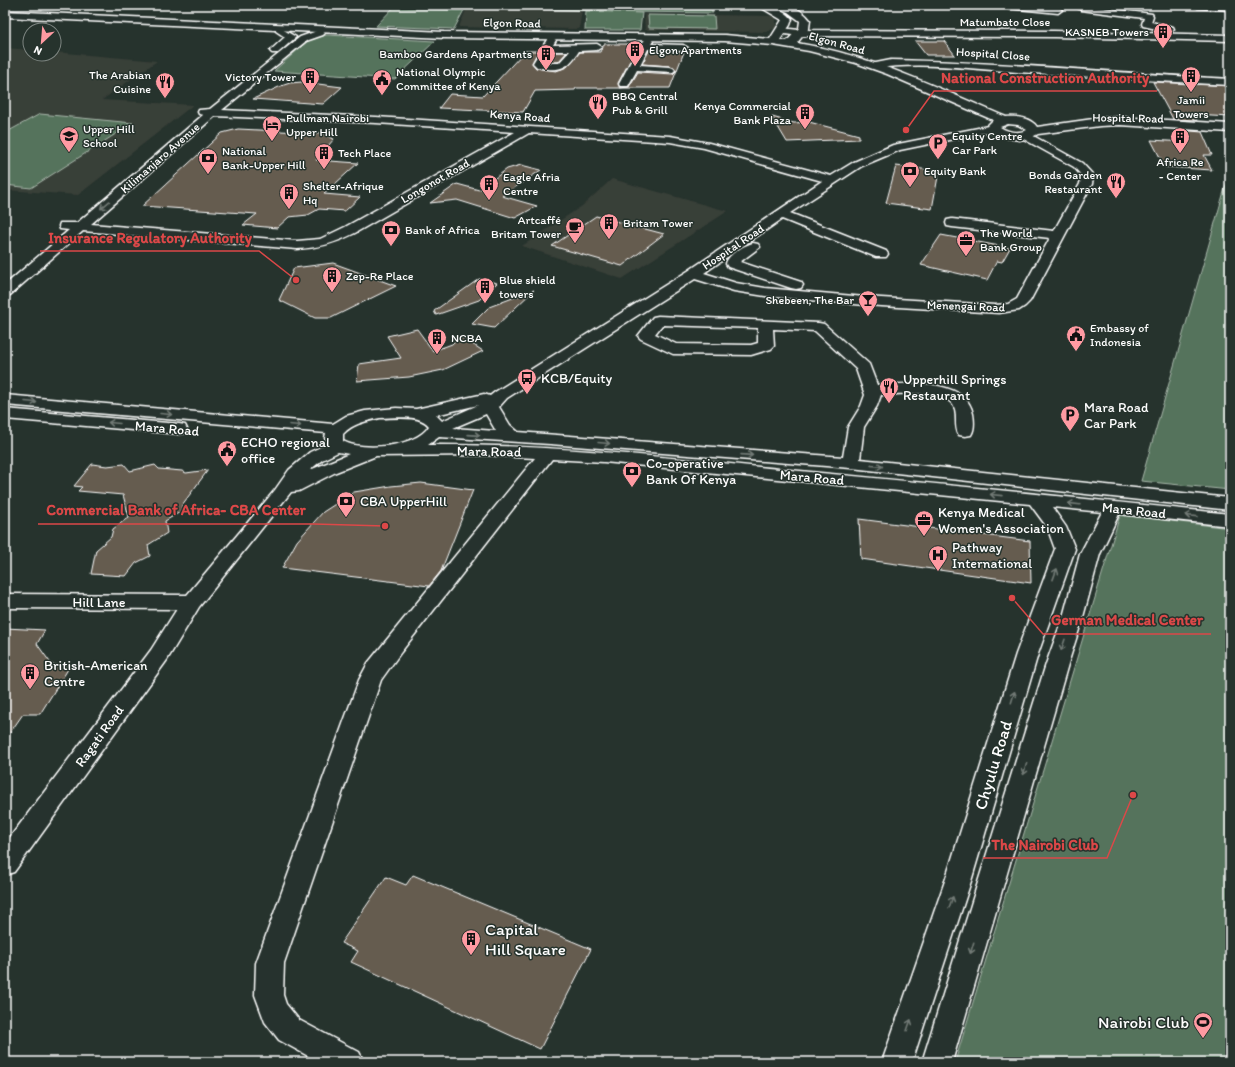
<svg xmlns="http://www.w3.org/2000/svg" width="1235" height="1067" viewBox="0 0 1235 1067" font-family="Itim,sans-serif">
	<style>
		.built { fill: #393f38 }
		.green { fill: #55735b; stroke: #aab9ad }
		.building { fill: #655c50; stroke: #fff }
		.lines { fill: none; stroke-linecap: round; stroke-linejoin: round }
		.minor-casing { stroke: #fff; stroke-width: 3 }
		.tertiary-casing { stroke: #fff; stroke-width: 3 }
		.minor { fill: #26332d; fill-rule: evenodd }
		.tertiary { fill: #26332d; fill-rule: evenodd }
		.oneway { stroke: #727a76 }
		.labels { text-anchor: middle; stroke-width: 3; stroke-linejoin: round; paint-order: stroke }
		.far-street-label { font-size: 12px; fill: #fff; stroke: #26332d }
		.far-poi-label { font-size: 12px; fill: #fff; stroke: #26332d; text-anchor: start }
		.poi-label { font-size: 14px; fill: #fff; stroke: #26332d; text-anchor: start }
		.street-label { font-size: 14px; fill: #fff; stroke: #26332d }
		.near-street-label { font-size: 17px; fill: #fff; stroke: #26332d }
		.near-poi-label { font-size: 17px; fill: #fff; stroke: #26332d; text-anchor: start }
		.leader { fill: none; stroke: #dc4848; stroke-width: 1.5 }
		.callout-dot { fill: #dc4848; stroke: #26332d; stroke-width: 1.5 }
		.callout-label { font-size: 15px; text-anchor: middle; font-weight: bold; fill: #dc4848; stroke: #26332d; stroke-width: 3; stroke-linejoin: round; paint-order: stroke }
	</style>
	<rect width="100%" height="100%" fill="#26332d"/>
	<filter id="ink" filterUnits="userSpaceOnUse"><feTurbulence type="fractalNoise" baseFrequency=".025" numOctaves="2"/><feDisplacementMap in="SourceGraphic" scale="8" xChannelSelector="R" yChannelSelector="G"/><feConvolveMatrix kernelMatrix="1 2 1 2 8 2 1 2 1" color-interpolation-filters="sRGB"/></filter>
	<g filter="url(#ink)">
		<g class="built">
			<polygon points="466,10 582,10 579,29 459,27"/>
			<polygon points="644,14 776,16 776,28 766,32 645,30"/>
			<polygon points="5,48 30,50 30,54 54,54 54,52 157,61 102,100 193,105 78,195 5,190"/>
			<polygon points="612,179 716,208 728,211 622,279 522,246 582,206"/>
		</g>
		<g class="green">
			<path d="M397,5H625L624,12C548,8 472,10 395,6Z"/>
			<polygon points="627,5 710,5 713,13 625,12"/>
			<polygon points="394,7 457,10 464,10 454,29 376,26"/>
			<polygon points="586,11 642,13 640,30 585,30"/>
			<polygon points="648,15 714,16 715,29 649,28"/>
			<polygon points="327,35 435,41 395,79 274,71 311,38"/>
			<polygon points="40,114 133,123 31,188 5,185 5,133"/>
			<polygon points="1230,164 1230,490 1141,481 1227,181"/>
			<polygon points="1120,515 1230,528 1230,1062 955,1062"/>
		</g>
		<g class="building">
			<polygon points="915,41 944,41 955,55 926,55"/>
			<polygon points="604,44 639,44 618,83 620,88 629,87 638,72 673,74 676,71 674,67 670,66 642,64 649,51 684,52 670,88 576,88 575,90 535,91 523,112 439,108 450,94 483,96 525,51 538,51 532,63 536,68 556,71 567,67 580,52 600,52"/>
			<polygon points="551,52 567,52 558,62 546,62"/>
			<polygon points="302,82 342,87 323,104 253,99 281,86 290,83"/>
			<polygon points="1153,82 1230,86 1230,117 1194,115 1197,120 1173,119"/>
			<polygon points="772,117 794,123 809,122 859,135 859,139 787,142"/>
			<polygon points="238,129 321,133 334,139 316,160 358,163 324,194 360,197 345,211 319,209 308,215 289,217 277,228 243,225 257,214 142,206 222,133"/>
			<polygon points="1179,130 1202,132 1212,155 1204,155 1212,170 1165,167 1151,140 1185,142"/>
			<polygon points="521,165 541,170 502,196 537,206 515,218 457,200 430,203 457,184 479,190 507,169"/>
			<polygon points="896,166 939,171 932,209 886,203"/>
			<polygon points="596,216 664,234 622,266 552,246"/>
			<polygon points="941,235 1010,248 1002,262 997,261 987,280 921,265"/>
			<polygon points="333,263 396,286 331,318 315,318 279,300 294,268"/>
			<polygon points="479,279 497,283 479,300 436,315 434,311"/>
			<polygon points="534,290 494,328 472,324 489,307"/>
			<polygon points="417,329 433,351 452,344 460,336 483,351 443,370 409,377 357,381 359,364 401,358 387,336"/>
			<polygon points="92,464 107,466 124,464 130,471 155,465 159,469 182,471 186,473 208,470 182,505 182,511 165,521 167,533 148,545 150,556 136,563 126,576 91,574 96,550 111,537 113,529 129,517 123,495 78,491 82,487 74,486"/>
			<polygon points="421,483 473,490 441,571 429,586 282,568 297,541 323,512 354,492 391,486"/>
			<polygon points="859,519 1030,541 1031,583 861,559"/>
			<polygon points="5,628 45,630 37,644 52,665 70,666 40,714 23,714 5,740"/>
			<polygon points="413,875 591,949 540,1049 351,962 358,951 341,943 386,877 406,885"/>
		</g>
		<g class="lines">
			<g class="minor-casing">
				<g id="minor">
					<path d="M1005,5C1016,5 1055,3 1062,10L1058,13L1009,8Z"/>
					<polygon points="1079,5 1152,14 1153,16 1151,22 1173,27 1174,29 1170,32 1143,26 1142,24 1144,18 1081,10 1077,7"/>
					<polygon points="1194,5 1230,5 1230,10 1198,8"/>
					<polygon points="280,28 296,37 278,53 272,53 270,51 272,49 285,37 276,31"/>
					<polygon points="781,28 799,30 1054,31 1230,35 1230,41 1054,37 799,36 778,33 777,31"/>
					<path d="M320,30L325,33L323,35L306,41L222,110L376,117L670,136L709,143L831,176L854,162L893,145L993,125L998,128L993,131L900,150L862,166L790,213L886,251L888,254L886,257H876L782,219L704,273L736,283L765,288L865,297L995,305L1008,304L1017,299L1050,238L952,227L947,226L946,223L947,220L952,219L1054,231L1080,184L1081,175L1074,167L1020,137L1018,135L1020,133H1028L1082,163L1093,175L1092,184L1030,301L1025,306L1019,310L999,313L865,305L765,296L734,291L695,279L507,398L499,407L510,425L518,432L843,457L848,427L861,406L865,395L856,369L815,331L773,329L774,346L771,349L751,355L673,354L641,339L638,336L653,317L658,316L819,323L824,324L869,364L877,385C905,384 966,377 973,414C974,420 975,429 971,435L965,436L959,435C953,426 959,414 953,405C943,389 897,394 881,395L877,406L864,427L860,459L1230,498V510L851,468L550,444L439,437L428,445C546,444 662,457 779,469C929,483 1080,498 1230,514V526L1119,514L1100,554L1083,617L1068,664L952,1062H922L1046,664L1063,617L1080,554L1102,512L1052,507L1066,527L1075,549L1038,654L972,878L912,1062H882L946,878L1016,654L1055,549L1047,527L1030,504L604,462L552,459L401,652L381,680L284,963L283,995L286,1004L299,1020L359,1052L364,1062H319L279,1040L265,1022L255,995L256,963L359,680L368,663L385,642L535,458L483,455L376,456L336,472L299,491L291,492L199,607L167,660L14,872L5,875V844L151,650L177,609L5,608V594L187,595L275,490L289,470L310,452L327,444L325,438L326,433L5,405V395L333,424L346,416L365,411L396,408L416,409L484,394L490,396L495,392L688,271L822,181L704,148L670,142L529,133L355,233C336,243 318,248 297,249L83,231L10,295L5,296V285L69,230L60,229L59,226L60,223H77L203,115L199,114L198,112L199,110L210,109L300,37ZM215,116L376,123L515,132L345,227L320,239L297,241L91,224ZM662,325L758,328V343L751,345L676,344L655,334ZM478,405L442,421L436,415ZM486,414L496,431L453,428ZM380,418C395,418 420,414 429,426C417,447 362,452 343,441V434C353,423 367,421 380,418ZM338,452L349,454L310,470L322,460Z"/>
					<path d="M551,37L556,40L553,45L597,44L602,47L597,50L579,51C567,70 558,72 537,67L533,63L548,38ZM550,51H570L559,63H543Z"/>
					<path d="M648,38L653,41L651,44L683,45L688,48L683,51L648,49L640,65L670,67L673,68L675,70L673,72L637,70L628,86H620L619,84C624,76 640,40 648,38Z"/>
					<path d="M891,60C1004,62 1117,73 1230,79V85C1159,81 1088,77 1017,72C971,69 919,61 874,69L869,66L871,64Z"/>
					<path d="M753,243L758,244L760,247L740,262L801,282L803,285L801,288L796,289L791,288L728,267L726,264C727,255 745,245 753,243Z"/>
					<polygon points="5,409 179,424 185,425 187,429 185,433 179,434 5,419"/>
				</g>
			</g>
			<g class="tertiary-casing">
				<path id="tertiary" d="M757,5C771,5 783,8 792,19L790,25L780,40L787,41L799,28L800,21L788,12L776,7L774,5C789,5 800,7 810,20L809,28L797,43C871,55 938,88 1006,117C1017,116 1031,118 1037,127L1100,118L1120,117L1230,124V132L1120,125L1100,126L1038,134L1030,138L1019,140L997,136L989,131L987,126L993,120L887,74L856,63L809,51L773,45L725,41L444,38L5,17V11L444,32L725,35L770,39L782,20ZM1008,124L1018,125L1027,130C1018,134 1008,132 1000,127Z"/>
			</g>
			<use href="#minor" class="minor"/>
			<use href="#tertiary" class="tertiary"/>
		</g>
		<defs><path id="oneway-shaft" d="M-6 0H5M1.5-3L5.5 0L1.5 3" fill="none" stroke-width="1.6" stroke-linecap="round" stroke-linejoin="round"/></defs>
		<g class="oneway">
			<use href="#oneway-shaft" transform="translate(105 205) rotate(139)"/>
			<use href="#oneway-shaft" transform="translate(31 402) rotate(5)"/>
			<use href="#oneway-shaft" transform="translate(166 414) rotate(5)"/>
			<use href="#oneway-shaft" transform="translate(114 423) rotate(-175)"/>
			<use href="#oneway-shaft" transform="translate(295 425) rotate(5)"/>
			<use href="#oneway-shaft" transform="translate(474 435) rotate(4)"/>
			<use href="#oneway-shaft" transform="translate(604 443) rotate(5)"/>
			<use href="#oneway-shaft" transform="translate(747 455) rotate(4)"/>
			<use href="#oneway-shaft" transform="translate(877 466) rotate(6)"/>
			<use href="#oneway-shaft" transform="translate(996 495) rotate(-174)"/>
			<use href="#oneway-shaft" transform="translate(1074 504) rotate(-173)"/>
			<use href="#oneway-shaft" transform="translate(1191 516) rotate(-174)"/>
			<use href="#oneway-shaft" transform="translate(1055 574) rotate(-70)"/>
			<use href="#oneway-shaft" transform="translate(1063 645) rotate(109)"/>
			<use href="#oneway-shaft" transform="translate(1013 697) rotate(-73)"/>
			<use href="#oneway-shaft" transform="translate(1025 769) rotate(106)"/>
			<use href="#oneway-shaft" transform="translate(951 902) rotate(-71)"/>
			<use href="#oneway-shaft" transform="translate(972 948) rotate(107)"/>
			<use href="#oneway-shaft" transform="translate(909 1025) rotate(-71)"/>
		</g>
	</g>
	<defs>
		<g id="building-pin" transform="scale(1)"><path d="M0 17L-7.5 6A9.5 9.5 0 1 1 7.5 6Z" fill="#ff9aa2" stroke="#26332d"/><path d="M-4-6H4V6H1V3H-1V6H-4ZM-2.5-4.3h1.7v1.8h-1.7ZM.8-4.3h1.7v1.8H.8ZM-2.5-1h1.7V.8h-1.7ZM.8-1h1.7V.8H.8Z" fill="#111"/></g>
		<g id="civic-pin" transform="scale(1)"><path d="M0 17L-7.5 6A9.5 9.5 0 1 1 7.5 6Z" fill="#ff9aa2" stroke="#26332d"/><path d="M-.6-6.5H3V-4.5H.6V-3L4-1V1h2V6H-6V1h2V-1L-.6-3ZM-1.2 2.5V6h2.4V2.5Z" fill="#111"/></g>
		<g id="restaurant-pin" transform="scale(1)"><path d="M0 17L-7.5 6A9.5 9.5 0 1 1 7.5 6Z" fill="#ff9aa2" stroke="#26332d"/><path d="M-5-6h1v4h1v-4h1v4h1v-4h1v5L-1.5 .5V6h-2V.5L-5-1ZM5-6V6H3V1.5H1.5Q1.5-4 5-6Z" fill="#111"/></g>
		<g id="hotel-pin" transform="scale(1)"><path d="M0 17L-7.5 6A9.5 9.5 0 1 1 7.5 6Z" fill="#ff9aa2" stroke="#26332d"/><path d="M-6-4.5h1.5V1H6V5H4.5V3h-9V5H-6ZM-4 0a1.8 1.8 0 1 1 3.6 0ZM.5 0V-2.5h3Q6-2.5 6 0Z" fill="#111"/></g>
		<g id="school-pin" transform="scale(1)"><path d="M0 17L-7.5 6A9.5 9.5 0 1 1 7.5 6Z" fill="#ff9aa2" stroke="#26332d"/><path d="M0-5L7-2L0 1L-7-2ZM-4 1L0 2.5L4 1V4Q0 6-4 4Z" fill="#111"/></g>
		<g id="parking-pin" transform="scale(1)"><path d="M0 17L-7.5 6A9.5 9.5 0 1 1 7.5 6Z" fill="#ff9aa2" stroke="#26332d"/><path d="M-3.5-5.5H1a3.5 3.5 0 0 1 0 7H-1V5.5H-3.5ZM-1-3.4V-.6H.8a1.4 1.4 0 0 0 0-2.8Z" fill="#111"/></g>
		<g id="bank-pin" transform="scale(1)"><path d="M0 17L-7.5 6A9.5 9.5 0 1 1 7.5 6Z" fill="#ff9aa2" stroke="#26332d"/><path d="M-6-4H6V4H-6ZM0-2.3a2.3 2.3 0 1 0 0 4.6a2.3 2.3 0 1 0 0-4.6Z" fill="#111"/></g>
		<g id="cafe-pin" transform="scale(1)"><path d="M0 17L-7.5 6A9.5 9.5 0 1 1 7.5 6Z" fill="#ff9aa2" stroke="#26332d"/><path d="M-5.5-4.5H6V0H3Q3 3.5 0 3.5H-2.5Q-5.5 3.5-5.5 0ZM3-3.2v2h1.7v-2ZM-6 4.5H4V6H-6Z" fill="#111"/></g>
		<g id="office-pin" transform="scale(1)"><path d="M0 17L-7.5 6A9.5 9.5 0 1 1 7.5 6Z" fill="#ff9aa2" stroke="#26332d"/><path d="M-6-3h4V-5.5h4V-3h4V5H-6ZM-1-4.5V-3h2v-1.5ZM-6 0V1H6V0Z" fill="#111"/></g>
		<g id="bar-pin" transform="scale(1)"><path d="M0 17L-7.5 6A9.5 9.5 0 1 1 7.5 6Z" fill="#ff9aa2" stroke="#26332d"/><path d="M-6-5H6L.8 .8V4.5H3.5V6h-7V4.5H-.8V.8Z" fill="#111"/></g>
		<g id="bus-pin" transform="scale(1)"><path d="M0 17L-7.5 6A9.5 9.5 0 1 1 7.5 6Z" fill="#ff9aa2" stroke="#26332d"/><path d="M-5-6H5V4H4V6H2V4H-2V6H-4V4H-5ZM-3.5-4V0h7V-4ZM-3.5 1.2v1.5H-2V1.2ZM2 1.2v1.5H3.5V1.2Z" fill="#111"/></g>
		<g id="hospital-pin" transform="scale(1)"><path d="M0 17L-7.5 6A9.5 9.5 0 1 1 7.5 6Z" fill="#ff9aa2" stroke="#26332d"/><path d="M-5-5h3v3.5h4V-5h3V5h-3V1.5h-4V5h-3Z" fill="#111"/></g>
		<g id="stadium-pin" transform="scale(1)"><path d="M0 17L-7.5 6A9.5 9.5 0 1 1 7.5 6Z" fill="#ff9aa2" stroke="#26332d"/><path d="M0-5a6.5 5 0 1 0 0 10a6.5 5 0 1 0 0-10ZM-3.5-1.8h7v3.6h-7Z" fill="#111"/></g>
	</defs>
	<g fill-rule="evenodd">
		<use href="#building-pin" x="1163" y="32"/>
		<use href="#building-pin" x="635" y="50"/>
		<use href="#building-pin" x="546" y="54"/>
		<use href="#building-pin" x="1191" y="76"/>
		<use href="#building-pin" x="310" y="77"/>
		<use href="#civic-pin" x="382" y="79"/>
		<use href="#restaurant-pin" x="165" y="82"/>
		<use href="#restaurant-pin" x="598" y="103"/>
		<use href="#building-pin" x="805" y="113"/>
		<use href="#hotel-pin" x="272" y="125"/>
		<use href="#school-pin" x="69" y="136"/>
		<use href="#building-pin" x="1180" y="137"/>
		<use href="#parking-pin" x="938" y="143"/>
		<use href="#building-pin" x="324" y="153"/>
		<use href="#bank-pin" x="208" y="158"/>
		<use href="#bank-pin" x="910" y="171"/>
		<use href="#restaurant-pin" x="1116" y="182"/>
		<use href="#building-pin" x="489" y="184"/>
		<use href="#building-pin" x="289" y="193"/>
		<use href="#building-pin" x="609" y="223"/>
		<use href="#cafe-pin" x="575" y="227"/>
		<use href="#bank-pin" x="391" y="230"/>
		<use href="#office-pin" x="966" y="240"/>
		<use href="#building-pin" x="332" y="276"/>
		<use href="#building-pin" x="485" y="287"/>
		<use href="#bar-pin" x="868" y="300"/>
		<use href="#civic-pin" x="1076" y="335"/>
		<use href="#building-pin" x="437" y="338"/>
		<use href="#bus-pin" x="527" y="378"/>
		<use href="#restaurant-pin" x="889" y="387"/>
		<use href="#parking-pin" x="1070" y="415"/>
		<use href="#civic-pin" x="227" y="450"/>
		<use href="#bank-pin" x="632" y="471"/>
		<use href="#bank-pin" x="346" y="501"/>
		<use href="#office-pin" x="924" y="520"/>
		<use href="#hospital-pin" x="938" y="555"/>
		<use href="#building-pin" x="30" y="673"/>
		<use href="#building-pin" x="471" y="939"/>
		<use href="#stadium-pin" x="1203" y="1022"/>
	</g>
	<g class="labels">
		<g class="far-street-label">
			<text x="1005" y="26">Matumbato Close</text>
			<text transform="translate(512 23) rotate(1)" y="4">Elgon Road</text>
			<text transform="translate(837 43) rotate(15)" y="4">Elgon Road</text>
			<text transform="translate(993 54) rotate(4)" y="4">Hospital Close</text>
			<text transform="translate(520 116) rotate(4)" y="4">Kenya Road</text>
			<text transform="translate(1128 118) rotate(1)" y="4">Hospital Road</text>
			<text transform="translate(160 158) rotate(-41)" y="4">Kilimanjaro Avenue</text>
			<text transform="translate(435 181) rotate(-30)" y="4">Longonot Road</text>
			<text transform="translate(733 247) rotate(-34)" y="4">Hospital Road</text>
			<text transform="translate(966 306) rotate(2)" y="4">Menengai Road</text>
		</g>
		<g class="far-poi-label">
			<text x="1149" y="36" text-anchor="end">KASNEB Towers</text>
			<text x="649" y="54">Elgon Apartments</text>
			<text x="532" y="58" text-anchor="end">Bamboo Gardens Apartments</text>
			<text x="396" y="76">National Olympic<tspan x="396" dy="14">Committee of Kenya</tspan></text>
			<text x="151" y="79" text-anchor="end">The Arabian<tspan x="151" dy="14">Cuisine</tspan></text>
			<text x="296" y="81" text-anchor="end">Victory Tower</text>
			<text x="612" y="100">BBQ Central<tspan x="612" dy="14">Pub &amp; Grill</tspan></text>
			<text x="1191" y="104" text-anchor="middle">Jamii<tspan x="1191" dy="14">Towers</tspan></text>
			<text x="791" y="110" text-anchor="end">Kenya Commercial<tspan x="791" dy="14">Bank Plaza</tspan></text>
			<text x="286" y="122">Pullman Nairobi<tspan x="286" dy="14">Upper Hill</tspan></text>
			<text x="83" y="133">Upper Hill<tspan x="83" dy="14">School</tspan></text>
			<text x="952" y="140">Equity Centre<tspan x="952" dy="14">Car Park</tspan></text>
			<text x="222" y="155">National<tspan x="222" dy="14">Bank-Upper Hill</tspan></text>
			<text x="338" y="157">Tech Place</text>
			<text x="1180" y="166" text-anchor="middle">Africa Re<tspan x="1180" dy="14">- Center</tspan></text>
			<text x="924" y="175">Equity Bank</text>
			<text x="1102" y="179" text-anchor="end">Bonds Garden<tspan x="1102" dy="14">Restaurant</tspan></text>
			<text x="503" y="181">Eagle Afria<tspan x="503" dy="14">Centre</tspan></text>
			<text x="303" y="190">Shelter-Afrique<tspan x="303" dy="14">Hq</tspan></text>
			<text x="561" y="224" text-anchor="end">Artcaffé<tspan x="561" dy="14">Britam Tower</tspan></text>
			<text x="623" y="227">Britam Tower</text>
			<text x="405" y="234">Bank of Africa</text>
			<text x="980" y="237">The World<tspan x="980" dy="14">Bank Group</tspan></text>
			<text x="346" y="280">Zep-Re Place</text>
			<text x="499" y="284">Blue shield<tspan x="499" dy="14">towers</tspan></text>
			<text x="854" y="304" text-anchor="end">Shebeen, The Bar</text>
			<text x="1090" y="332">Embassy of<tspan x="1090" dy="14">Indonesia</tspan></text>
			<text x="451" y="342">NCBA</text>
		</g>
		<g class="poi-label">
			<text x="541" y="383">KCB/Equity</text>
			<text x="903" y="384">Upperhill Springs<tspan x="903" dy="16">Restaurant</tspan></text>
			<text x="1084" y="412">Mara Road<tspan x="1084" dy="16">Car Park</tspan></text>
			<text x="241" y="447">ECHO regional<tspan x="241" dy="16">office</tspan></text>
			<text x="646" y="468">Co-operative<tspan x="646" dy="16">Bank Of Kenya</tspan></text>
			<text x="360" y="506">CBA UpperHill</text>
			<text x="938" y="517">Kenya Medical<tspan x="938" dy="16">Women's Association</tspan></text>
			<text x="952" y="552">Pathway<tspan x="952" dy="16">International</tspan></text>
			<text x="44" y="670">British-American<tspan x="44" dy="16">Centre</tspan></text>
		</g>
		<g class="street-label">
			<text transform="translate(167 428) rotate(5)" y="5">Mara Road</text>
			<text transform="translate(489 451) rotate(1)" y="5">Mara Road</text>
			<text transform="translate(812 477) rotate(5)" y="5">Mara Road</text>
			<text transform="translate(1134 510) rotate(6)" y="5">Mara Road</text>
			<text x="99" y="607">Hill Lane</text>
			<text transform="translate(99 736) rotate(-54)" y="5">Ragati Road</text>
		</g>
		<g class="near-street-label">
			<text transform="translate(993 765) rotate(-73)" y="6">Chyulu Road</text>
		</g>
		<g class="near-poi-label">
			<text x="485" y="935">Capital<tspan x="485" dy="20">Hill Square</tspan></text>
			<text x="1189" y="1028" text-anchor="end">Nairobi Club</text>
		</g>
	</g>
	<path class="leader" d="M906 130L934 91H1157M296 280L259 251H40M385 526L314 524H38M1012 598L1043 634H1211M1133 795L1107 858H983"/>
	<g class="callout-dot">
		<circle cx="906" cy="130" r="4"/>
		<circle cx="296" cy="280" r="4"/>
		<circle cx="385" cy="526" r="4"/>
		<circle cx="1012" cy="598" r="4"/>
		<circle cx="1133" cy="795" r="4"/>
	</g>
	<g class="callout-label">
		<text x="1045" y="83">National Construction Authority</text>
		<text x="150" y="243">Insurance Regulatory Authority</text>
		<text x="176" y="515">Commercial Bank of Africa- CBA Center</text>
		<text x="1127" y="625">German Medical Center</text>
		<text x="1045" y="850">The Nairobi Club</text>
	</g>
	<rect width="1235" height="1067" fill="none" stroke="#26332d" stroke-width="20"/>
	<rect x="10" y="10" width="1215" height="1047" fill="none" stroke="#fff" stroke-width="1.5" filter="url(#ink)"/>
	<g transform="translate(42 42) rotate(206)"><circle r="19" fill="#26332d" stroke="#7d8581"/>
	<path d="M0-3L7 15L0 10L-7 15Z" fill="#ff9aa2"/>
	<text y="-6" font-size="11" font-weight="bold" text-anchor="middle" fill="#ffffff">N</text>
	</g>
</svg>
